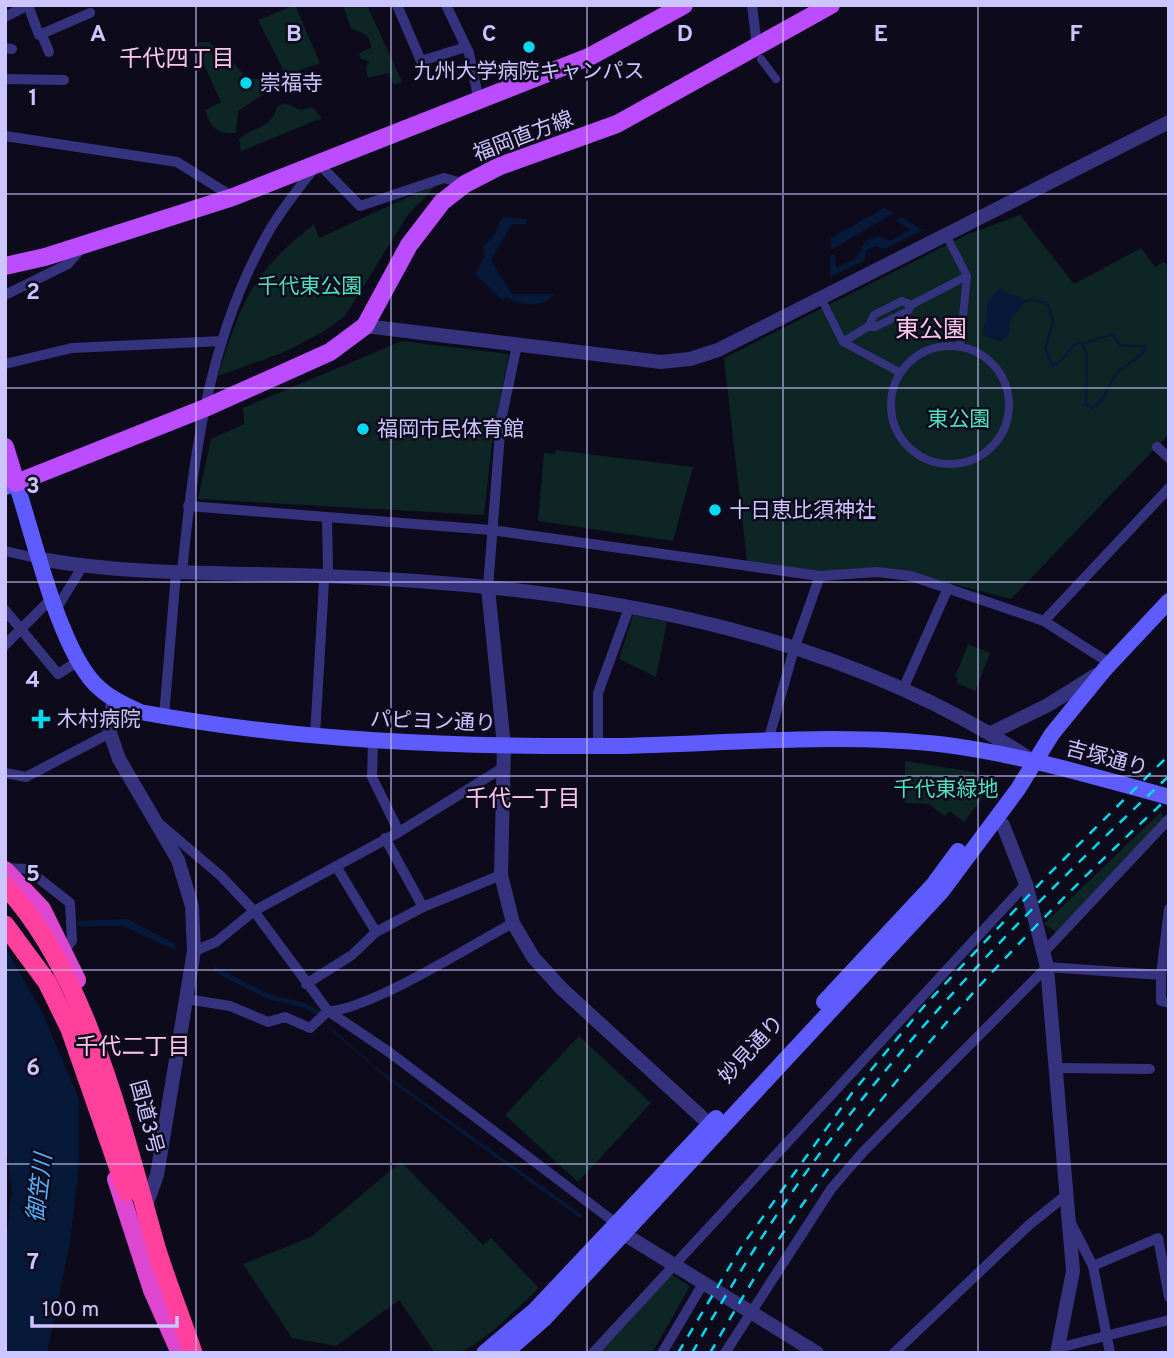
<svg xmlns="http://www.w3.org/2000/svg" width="1174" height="1358" viewBox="0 0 1174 1358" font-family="Overpass,'Noto Sans JP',sans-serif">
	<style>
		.green { fill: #0d2625 }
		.water { fill: #061939 }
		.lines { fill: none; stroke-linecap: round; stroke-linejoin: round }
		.stream { stroke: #061939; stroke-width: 2.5 }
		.pedestrian { stroke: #35337e; stroke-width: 8 }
		.minor { stroke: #35337e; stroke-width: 10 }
		.tertiary { stroke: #35337e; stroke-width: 14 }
		.secondary { stroke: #5f5cff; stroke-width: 16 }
		.primary { stroke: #bb4cff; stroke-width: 18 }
		.trunk { stroke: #dd46ce; stroke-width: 18 }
		.motorway { stroke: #ff409d; stroke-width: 19 }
		.rail { stroke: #00daf0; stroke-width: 2.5; stroke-dasharray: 10 9; stroke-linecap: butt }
		.grid { fill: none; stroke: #ccc5ff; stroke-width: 2; stroke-opacity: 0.55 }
		.poi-dot { fill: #00daf0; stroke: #0d0a1c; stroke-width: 2.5 }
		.labels { text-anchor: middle; stroke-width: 5; stroke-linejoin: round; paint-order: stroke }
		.poi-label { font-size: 21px; fill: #ccc5ff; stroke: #0d0a1c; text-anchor: start }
		.street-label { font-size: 21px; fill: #ccc5ff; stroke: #0d0a1c }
		.park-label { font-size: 21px; fill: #4de3bd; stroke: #0d0a1c }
		.neighbourhood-label { font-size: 23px; fill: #ffc7eb; stroke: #0d0a1c }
		.water-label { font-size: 23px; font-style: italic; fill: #53b1ff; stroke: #0d0a1c }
		.quarter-label { font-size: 24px; fill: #ffc7eb; stroke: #0d0a1c }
		.grid-label { font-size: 23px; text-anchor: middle; font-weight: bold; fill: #ccc5ff; stroke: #0d0a1c; stroke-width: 5; stroke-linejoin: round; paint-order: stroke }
	</style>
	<rect width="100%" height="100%" fill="#0d0a1c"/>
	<g class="green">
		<polygon points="295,5 320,63 286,75 258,20"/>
		<path d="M346,5H367L402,82L394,85L388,73L368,78L366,69L369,61L361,59L359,53L371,48C370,32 362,34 351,28L344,8Z"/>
		<path d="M199,42H210L220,57L229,58L245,76L263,81L264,94L238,111L236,133C216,134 211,128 205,110L221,102L196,47Z"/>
		<path d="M284,103L301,110L312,107L322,118L241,151L239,139C254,126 272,129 277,107Z"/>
		<path d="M437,184L407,216L345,316L323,332L282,353L218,376C241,302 252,273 314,224L319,238Z"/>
		<polygon points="1020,215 1074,284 1141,248 1155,267 1164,262 1169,267 1169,434 1011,599 910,573 811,572 747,561 724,358 968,234"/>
		<polygon points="402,341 509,354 493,434 484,515 198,499 211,439 244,424 243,408"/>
		<polygon points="555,450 693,467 673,541 538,521 544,453 555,454"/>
		<polygon points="633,615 667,622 656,677 619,659"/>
		<polygon points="968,644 990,653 975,691 957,683 958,678 955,677"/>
		<polygon points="905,761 974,772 983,797 964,822 950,811 944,816 929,804 905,803"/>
		<polygon points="1161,812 1164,818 1056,932 1044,924"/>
		<polygon points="579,1036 651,1103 578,1182 505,1115"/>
		<polygon points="401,1162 483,1245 491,1238 539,1288 495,1329 475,1344 459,1353 435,1353 399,1300 336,1346 292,1338 243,1264 311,1237"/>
		<polygon points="669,1273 690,1286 652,1353 600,1353"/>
	</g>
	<g class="water">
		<polygon points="884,208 894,213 831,250 831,238"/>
		<path d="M502,217L526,219L527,224H512L491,260L512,294H555C543,308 521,307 507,297L502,300L475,274L484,257L483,246L494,236Z"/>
		<polygon points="901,217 923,230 885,249 875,246 867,250 864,261 830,277 830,256 835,254 836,268 855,259 866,240 879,236 890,241 910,230 895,220"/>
		<polygon points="998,289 1023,298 1022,307 1011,318 1008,336 1000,342 983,335 988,302"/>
		<polygon points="128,919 175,944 175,950 123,926 77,926 77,921"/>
		<polygon points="5,947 42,1012 79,1099 79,1166 70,1242 47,1353 5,1353 5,1249 12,1189 5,1140"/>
		<polygon points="214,966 269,994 304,1003 322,1012 327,1024 374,1066 582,1215 580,1218 389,1080 332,1031 320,1016 304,1008 268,999 214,972"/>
	</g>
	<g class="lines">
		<path class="stream" d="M1020,303L1032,299L1048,304L1053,323L1045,348L1052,365L1060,362L1075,344C1089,345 1100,335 1113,335L1120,345L1146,347C1140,360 1127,363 1117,373C1107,384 1106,403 1091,408L1086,405L1087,355L1083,345"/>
		<g class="pedestrian">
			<polyline points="761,59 776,79"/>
			<polyline points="821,298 843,342 869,326 875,327 908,311 911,305 967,276 946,235"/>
			<polyline points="869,326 874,315 902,301 911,305"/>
			<polyline points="843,342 899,372"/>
			<polyline points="960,346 967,276"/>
			<circle cx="950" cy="405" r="59"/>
		</g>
		<g class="minor">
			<polyline points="28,5 39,35 90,13"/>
			<polyline points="397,5 421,61 466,47"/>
			<polyline points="446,5 469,53 479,101"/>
			<polyline points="752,5 757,47"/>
			<polyline points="5,17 28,5"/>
			<polyline points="42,35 49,52"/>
			<polyline points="5,48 12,49"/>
			<polyline points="5,79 64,80"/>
			<polyline points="5,136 177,162 233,197"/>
			<polyline points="5,295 68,264 80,250"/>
			<polyline points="5,364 72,348 222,341"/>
			<polyline points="1157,447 1169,458"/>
			<polyline points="188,506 491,530 820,576 877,572 911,576 1044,621 1111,664"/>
			<polyline points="5,551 40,559"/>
			<path d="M182,573C193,457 209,336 268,233C282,208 301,186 318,163L360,206L444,178L465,184"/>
			<polyline points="488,588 501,420 517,345"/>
			<polyline points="57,608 82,567"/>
			<polyline points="5,610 58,674 77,662"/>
			<polyline points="1044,621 1169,488"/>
			<polyline points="5,645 53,597"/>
			<polyline points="903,689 948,588"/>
			<polyline points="164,716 176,573"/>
			<polyline points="315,736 324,582 328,569 327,518"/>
			<polyline points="373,741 372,777 399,832"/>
			<polyline points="768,741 794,649 820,576"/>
			<polyline points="598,745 598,693 629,608"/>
			<polyline points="5,773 26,777 110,733"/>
			<polyline points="161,825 221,876 254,911 328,1011 389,1052 617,1224"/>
			<polyline points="385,838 423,907 501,875"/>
			<polyline points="336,866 376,932"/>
			<polyline points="5,868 27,869 70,903 72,941 64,951"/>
			<polyline points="1169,909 1161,975 1161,1001 1169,1003"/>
			<polyline points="194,951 216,942 254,911 399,832 504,767"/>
			<polyline points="1045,951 1169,819"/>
			<polyline points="306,984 352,955 376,932 423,907"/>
			<path d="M186,999L230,1006L268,1022L285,1017L310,1028L328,1011C370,1010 471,945 513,923"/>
			<polyline points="1056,1068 1150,1069"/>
			<polyline points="1072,1225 1093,1266"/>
			<polyline points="1058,1348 1169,1320"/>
			<polyline points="593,1353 1026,884"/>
			<polyline points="662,1353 704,1282"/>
			<polyline points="725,1353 831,1189 863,1152 1047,967 1161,975"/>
			<polyline points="894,1353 1029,1225 1065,1196"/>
			<polyline points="1110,1353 1093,1266 1158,1238 1169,1297"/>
		</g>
		<g class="tertiary">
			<polyline points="365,326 661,362 690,359 718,350 1169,122"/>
			<path d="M40,559C134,576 229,572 324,576C567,585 824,622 1030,759"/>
			<polyline points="488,588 504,746 501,875 513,923 533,957 561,988 718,1132"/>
			<polyline points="113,699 110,733 119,759 178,860 192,906 194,951 157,1175 145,1208"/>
			<polyline points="991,733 1048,705 1096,675"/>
			<polyline points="994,822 1003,825 1026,884 1047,967 1073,1271 1057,1353"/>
			<polyline points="618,1225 624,1234 817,1353"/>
		</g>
		<g class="secondary">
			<path d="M5,487L16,483C34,537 58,644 94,683C107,697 123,704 140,712C296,741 455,747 614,746C724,744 837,732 947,745C1022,755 1096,777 1169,797"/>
			<polyline points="824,1002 933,885 958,851"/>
			<polyline points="484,1353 535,1310 716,1118"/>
			<polyline points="505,1353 544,1319 942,891 1018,789 1052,734 1105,669 1169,601"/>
		</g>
		<g class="primary">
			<polyline points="5,266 45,257 233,197 591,56 684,5"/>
			<polyline points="5,447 16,483 205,408 330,352 365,326 409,245 442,202 465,184 500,166 617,124 831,5"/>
		</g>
		<g class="trunk">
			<polyline points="5,870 42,909 77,980"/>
			<polyline points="116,1179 152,1290 180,1353"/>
		</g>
		<g class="motorway">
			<path d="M5,886C88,974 123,1132 156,1247C167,1283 181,1317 193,1353"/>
			<polyline points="5,925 47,982 70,1029 127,1192"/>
		</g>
		<g class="rail">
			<polyline points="678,1353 742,1246 852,1093 925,1005 1049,874 1169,755"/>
			<path d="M692,1353C733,1282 775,1213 824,1148C926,1013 1045,892 1169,776"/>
			<path d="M710,1353C736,1308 762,1264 791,1221C898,1065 1030,925 1169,797"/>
		</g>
	</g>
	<path class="grid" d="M196,5V1353M391,5V1353M587,5V1353M783,5V1353M978,5V1353M5,194H1169M5,388H1169M5,582H1169M5,776H1169M5,970H1169M5,1164H1169"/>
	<g class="poi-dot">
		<circle cx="529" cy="47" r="7"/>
		<circle cx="246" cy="83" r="7"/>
		<circle cx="363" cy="429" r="7"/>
		<circle cx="715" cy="510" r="7"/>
		<path d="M37.5 708.5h7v7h7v7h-7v7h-7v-7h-7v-7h7z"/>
	</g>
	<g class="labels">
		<g class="poi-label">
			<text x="529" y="78" text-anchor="middle">九州大学病院キャンパス</text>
			<text x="260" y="90">崇福寺</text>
			<text x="377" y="436">福岡市民体育館</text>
			<text x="729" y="517">十日恵比須神社</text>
			<text x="57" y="726">木村病院</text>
		</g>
		<g class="street-label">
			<text transform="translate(523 136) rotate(-21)" y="7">福岡直方線</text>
			<text transform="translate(433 721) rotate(2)" y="7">パピヨン通り</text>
			<text transform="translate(1107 758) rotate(15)" y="7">吉塚通り</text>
			<text transform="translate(751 1049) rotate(-47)" y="7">妙見通り</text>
			<text transform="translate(147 1117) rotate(75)" y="7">国道3号</text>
		</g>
		<g class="park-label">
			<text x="310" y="293">千代東公園</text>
			<text x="959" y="426">東公園</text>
			<text x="946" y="796">千代東緑地</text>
		</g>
		<g class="neighbourhood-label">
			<text x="177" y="66">千代四丁目</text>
			<text x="523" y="806">千代一丁目</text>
			<text x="133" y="1054">千代二丁目</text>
		</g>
		<g class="water-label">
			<text transform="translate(39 1188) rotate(-83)" y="8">御笠川</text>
		</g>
		<g class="quarter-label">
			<text x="931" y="337">東公園</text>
		</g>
	</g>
	<g class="grid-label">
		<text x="98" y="41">A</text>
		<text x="294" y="41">B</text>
		<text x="489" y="41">C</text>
		<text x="685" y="41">D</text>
		<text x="881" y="41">E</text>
		<text x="1076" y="41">F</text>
		<text x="33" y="105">1</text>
		<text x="33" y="299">2</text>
		<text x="33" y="493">3</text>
		<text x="33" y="687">4</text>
		<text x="33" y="881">5</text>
		<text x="33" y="1075">6</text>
		<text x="33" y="1269">7</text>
	</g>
	<rect width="1174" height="1358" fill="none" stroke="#ccc5ff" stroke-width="14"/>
	<path d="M32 1316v10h145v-10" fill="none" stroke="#ccc5ff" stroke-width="3.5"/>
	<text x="42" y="1316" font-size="21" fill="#ccc5ff" stroke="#0d0a1c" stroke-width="5" paint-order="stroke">100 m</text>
</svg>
